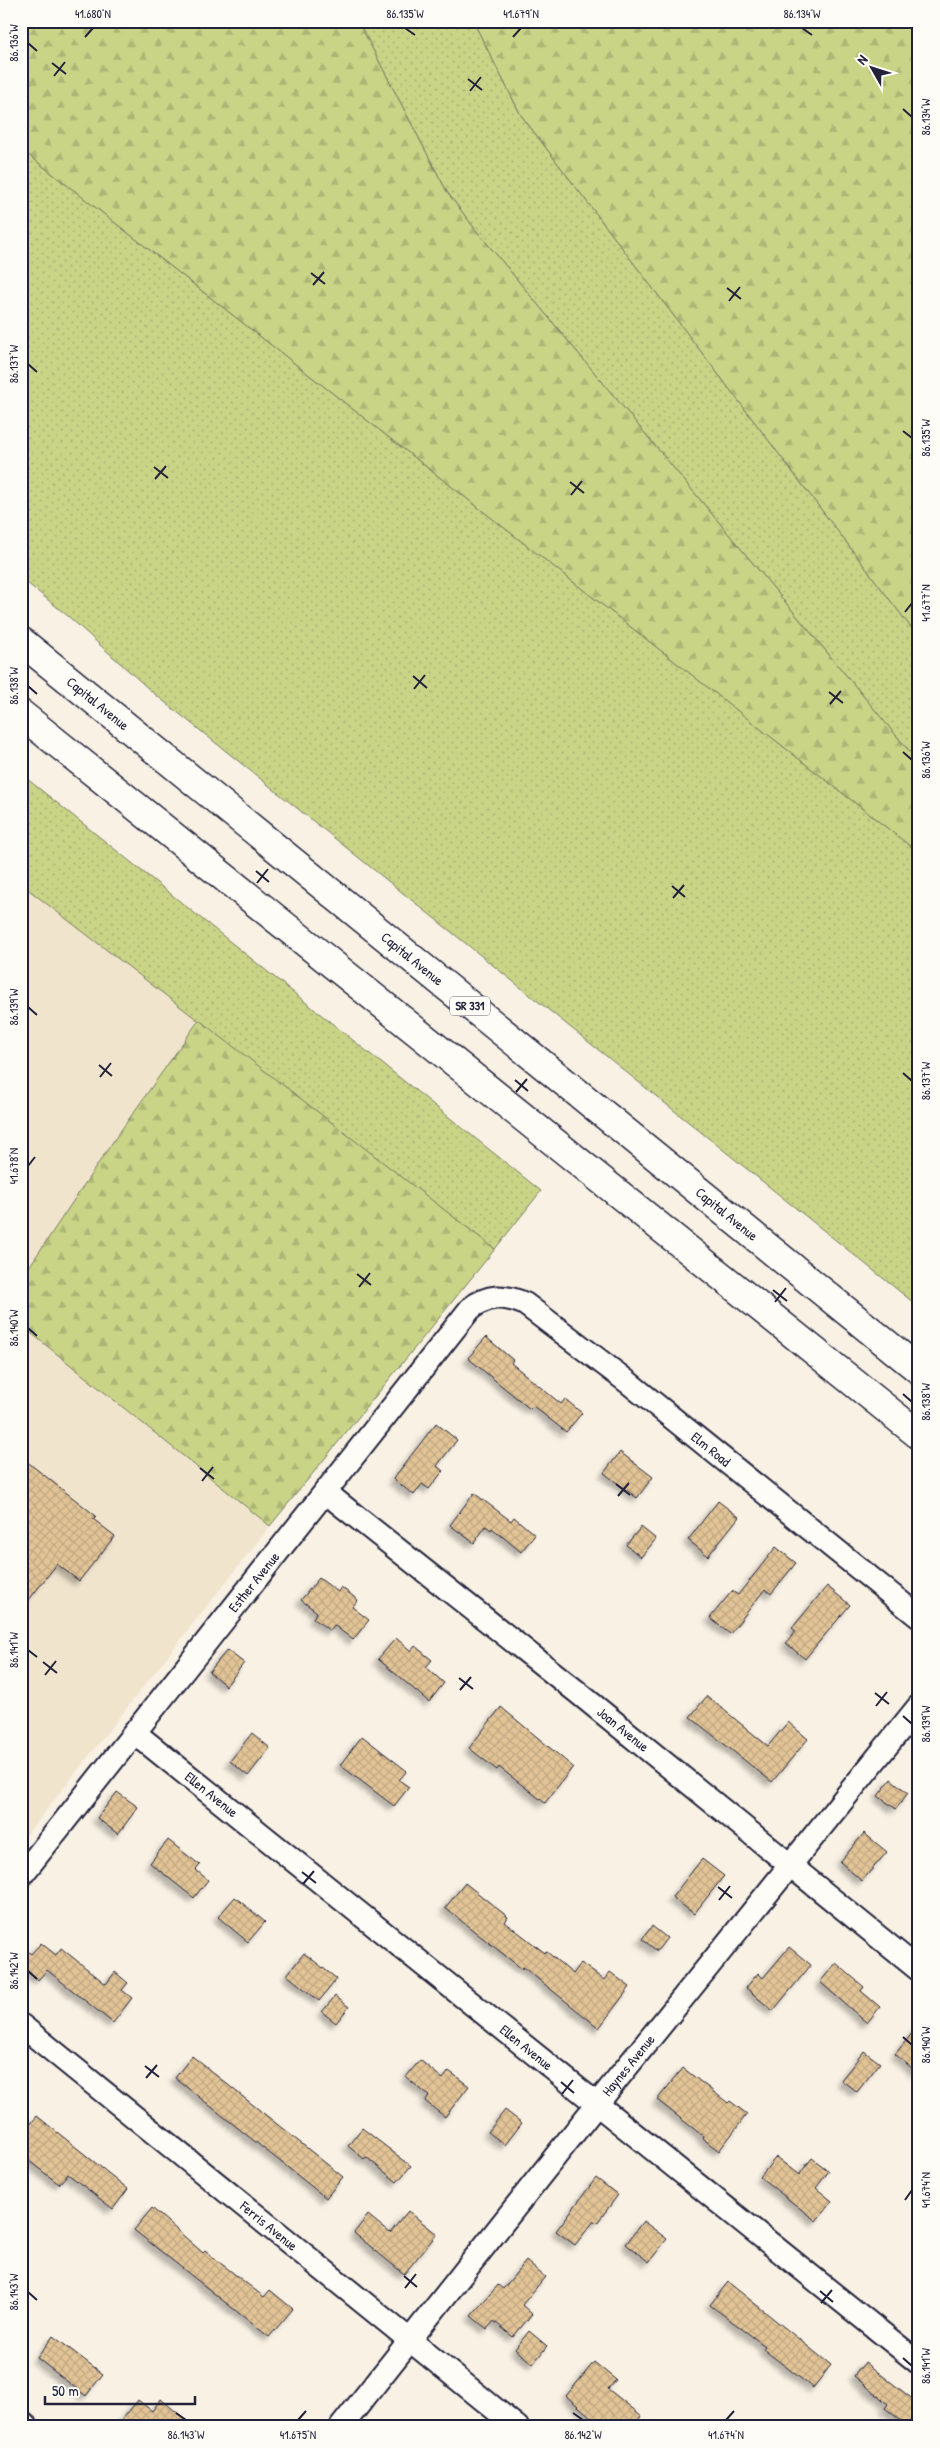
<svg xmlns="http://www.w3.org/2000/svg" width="940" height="2448" viewBox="0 0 940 2448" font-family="'Patrick Hand',sans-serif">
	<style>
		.built { fill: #f1e4cd }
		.grass { fill: url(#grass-dots); stroke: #767b61 }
		.forest { fill: url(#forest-firs); stroke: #767b61 }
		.building { fill: url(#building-cross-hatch); stroke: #22223b; filter: url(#shadow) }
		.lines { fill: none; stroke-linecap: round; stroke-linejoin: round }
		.minor-casing { stroke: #22223b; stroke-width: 26 }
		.highway-casing { stroke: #22223b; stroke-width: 31 }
		.minor { stroke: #fdfcf7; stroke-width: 22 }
		.highway { stroke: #fdfcf7; stroke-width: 28 }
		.ticks { fill: none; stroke: #22223b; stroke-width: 2 }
		.labels { text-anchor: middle; stroke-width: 4; stroke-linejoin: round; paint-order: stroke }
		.shield { fill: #fdfcf7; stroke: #646373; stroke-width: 1 }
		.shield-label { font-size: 12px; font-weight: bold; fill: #22223b }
		.street-label { font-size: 14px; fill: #22223b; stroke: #fdfcf7 }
		.neatline { fill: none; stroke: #22223b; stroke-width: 2 }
		.ticks-label { font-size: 12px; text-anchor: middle; fill: #22223b }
	</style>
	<defs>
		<pattern id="grass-dots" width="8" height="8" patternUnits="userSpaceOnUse" patternTransform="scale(1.25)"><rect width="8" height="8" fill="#c9d487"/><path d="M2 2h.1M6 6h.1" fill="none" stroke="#acb675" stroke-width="1.8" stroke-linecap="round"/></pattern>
		<pattern id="forest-firs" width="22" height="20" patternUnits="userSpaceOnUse" patternTransform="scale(1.25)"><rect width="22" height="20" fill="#c9d487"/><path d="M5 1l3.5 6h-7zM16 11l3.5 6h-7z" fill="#acb675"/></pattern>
		<pattern id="building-cross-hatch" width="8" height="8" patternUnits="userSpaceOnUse" patternTransform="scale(1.25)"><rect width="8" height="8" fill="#e2c496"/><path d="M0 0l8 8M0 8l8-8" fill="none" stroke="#c2a882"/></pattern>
		<filter id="shadow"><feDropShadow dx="-4.5" dy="4.5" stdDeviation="2.5" flood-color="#0004"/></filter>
	</defs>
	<rect width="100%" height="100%" fill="#f8f1e4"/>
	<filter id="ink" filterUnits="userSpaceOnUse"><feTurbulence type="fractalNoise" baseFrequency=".02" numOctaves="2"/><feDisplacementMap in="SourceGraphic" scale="10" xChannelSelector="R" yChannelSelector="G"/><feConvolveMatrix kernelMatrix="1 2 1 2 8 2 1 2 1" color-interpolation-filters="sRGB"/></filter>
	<g filter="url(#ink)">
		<g class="built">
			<polygon points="21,884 199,1020 112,1143 21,1279"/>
			<polygon points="21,1325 270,1526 21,1842"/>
		</g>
		<g class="grass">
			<polygon points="358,21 473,21 521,115 919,638 919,763 475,229 447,192"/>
			<polygon points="21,149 919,853 919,1307 151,691 68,616 21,578"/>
			<polygon points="21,774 541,1191 495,1249 21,884"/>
		</g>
		<g class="forest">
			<polygon points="21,21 358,21 447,192 475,229 919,763 919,853 21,149"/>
			<polygon points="473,21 919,21 919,638 521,115"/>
			<polygon points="199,1020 495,1249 270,1526 21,1325 21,1279 112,1143"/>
		</g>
		<g class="building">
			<polygon points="486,1337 513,1360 511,1363 561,1404 565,1399 582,1413 566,1432 533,1406 530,1409 468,1358"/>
			<polygon points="436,1423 457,1440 437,1466 443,1471 429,1489 422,1484 414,1495 393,1479"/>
			<polygon points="620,1452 653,1477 637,1498 604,1473"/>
			<polygon points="21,1457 96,1516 93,1519 115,1536 79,1581 57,1564 21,1610"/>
			<polygon points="474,1493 511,1521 514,1517 535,1535 521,1552 492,1528 491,1530 486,1526 474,1543 450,1525"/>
			<polygon points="718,1501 739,1517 708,1556 688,1540"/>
			<polygon points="641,1527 656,1539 641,1557 626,1545"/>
			<polygon points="776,1547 796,1563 771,1594 765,1589 730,1634 710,1618 732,1591 738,1595"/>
			<polygon points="319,1578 338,1592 341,1587 358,1600 352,1607 369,1620 353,1640 334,1625 330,1631 313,1618 317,1612 301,1600"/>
			<polygon points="827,1586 850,1605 805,1659 786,1643 796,1631 792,1628"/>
			<polygon points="396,1638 411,1651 415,1646 432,1660 426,1667 444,1683 429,1702 378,1659"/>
			<polygon points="227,1650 244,1663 226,1686 209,1672"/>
			<polygon points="707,1696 768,1746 788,1722 808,1739 772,1782 690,1717"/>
			<polygon points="501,1707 573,1767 545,1803 499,1767 497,1770 469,1748"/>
			<polygon points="252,1733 270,1748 248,1776 230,1761"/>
			<polygon points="362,1736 407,1771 399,1780 409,1787 394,1806 340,1765"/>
			<polygon points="891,1779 908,1793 896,1809 878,1796"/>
			<polygon points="117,1792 138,1807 118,1834 97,1818"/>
			<polygon points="864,1833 887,1852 862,1881 840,1862"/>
			<polygon points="168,1840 200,1865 196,1870 208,1880 194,1898 150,1863"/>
			<polygon points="702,1859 724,1876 694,1914 672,1897"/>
			<polygon points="465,1883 508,1917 505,1922 545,1953 546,1951 573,1974 581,1963 604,1980 610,1972 630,1987 599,2028 523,1967 522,1969 445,1908"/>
			<polygon points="235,1897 265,1922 248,1942 218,1917"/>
			<polygon points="652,1926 667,1938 657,1951 642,1939"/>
			<polygon points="41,1943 56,1955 61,1948 106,1984 115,1972 128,1983 122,1990 132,1998 113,2023 47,1970 38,1980 21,1966 21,1946 31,1954"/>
			<polygon points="789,1947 811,1965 773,2011 746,1988 758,1973 763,1978"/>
			<polygon points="304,1953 337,1979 319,2001 287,1975"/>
			<polygon points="836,1963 864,1987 861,1991 880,2007 867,2023 820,1982"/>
			<polygon points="335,1996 349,2007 336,2023 322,2012"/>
			<polygon points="919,2025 919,2074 895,2054"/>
			<polygon points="864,2051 880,2063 857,2092 841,2080"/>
			<polygon points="192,2056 343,2177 326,2198 175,2078"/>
			<polygon points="420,2060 443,2079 449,2071 469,2086 445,2117 425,2101 429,2096 406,2077"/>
			<polygon points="683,2068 728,2103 730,2101 747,2114 719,2151 702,2138 703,2136 657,2100"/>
			<polygon points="505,2110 522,2123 505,2145 488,2132"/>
			<polygon points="37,2116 128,2189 113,2209 68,2174 59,2184 21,2155 21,2136"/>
			<polygon points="362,2128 411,2166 397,2182 366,2157 364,2159 348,2146"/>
			<polygon points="776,2157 799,2175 812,2158 829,2171 816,2188 832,2201 816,2221 760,2177"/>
			<polygon points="596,2178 618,2195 597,2223 594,2221 575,2245 556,2231"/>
			<polygon points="152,2208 203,2253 205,2251 264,2297 270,2290 293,2309 269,2337 134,2230"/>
			<polygon points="408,2211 437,2234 404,2274 354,2233 368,2215 390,2233"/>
			<polygon points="643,2221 667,2239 649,2262 626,2244"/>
			<polygon points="526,2261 545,2277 522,2305 532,2314 513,2337 494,2321 487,2329 471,2316 498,2285 503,2289"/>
			<polygon points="728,2282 831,2365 813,2388 763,2349 765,2346 710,2305"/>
			<polygon points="529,2331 547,2346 533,2364 515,2349"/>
			<polygon points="53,2336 103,2374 86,2396 37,2358"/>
			<polygon points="594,2362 616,2380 608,2389 642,2416 633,2427 603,2427 566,2396"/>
			<polygon points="865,2362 919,2404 919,2427 909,2427 885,2408 888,2404 854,2376"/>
			<polygon points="161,2399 194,2427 116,2427 138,2400 152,2411"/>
		</g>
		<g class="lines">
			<g class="minor-casing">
				<g id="minor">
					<path id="s1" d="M325,1492L576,1691L919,1970"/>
					<path id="s2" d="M135,1733L919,2363"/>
					<path id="s3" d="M21,1876L470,1309C488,1294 505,1295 525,1304L629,1383L919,1617"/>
					<path id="s4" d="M21,2025L517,2427"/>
					<polyline points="21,2422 27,2427"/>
					<path id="s5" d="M341,2427L597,2104L919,1706"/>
				</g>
			</g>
			<g class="highway-casing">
				<g id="highway">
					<path id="s6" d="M21,641L919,1370"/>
					<polyline points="21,714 919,1435"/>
				</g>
			</g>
			<use href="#minor" class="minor"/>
			<use href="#highway" class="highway"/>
		</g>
	</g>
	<path class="ticks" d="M405,28L415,35M802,28L812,35M85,37L93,28M513,37L521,28M28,43L37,51M52,63L66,74M54,76L65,62M468,79L482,90M470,91L481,77M903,109L912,117M311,273L325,284M313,285L324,272M727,288L741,299M729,301L740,287M28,364L37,372M903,431L912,438M154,467L168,478M155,479L166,466M570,482L584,493M571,495L582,481M905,612L912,603M413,676L427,688M28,686L37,694M414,689L425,675M829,692L843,703M830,704L841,691M903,752L912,760M256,871L269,882M257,883L268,869M672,886L685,897M673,898L684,885M28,1007L37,1015M99,1065L112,1076M903,1073L912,1081M100,1077L111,1063M515,1080L528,1091M516,1092L527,1079M28,1166L35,1157M357,1274L371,1285M359,1287L370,1273M773,1290L787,1301M775,1302L786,1288M28,1328L37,1336M903,1394L912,1402M200,1468L214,1479M202,1481L213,1467M616,1484L630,1495M618,1496L629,1483M28,1650L37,1657M43,1662L57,1673M45,1675L56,1661M459,1678L473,1689M460,1690L471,1677M875,1693L889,1704M876,1706L887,1692M903,1716L912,1724M302,1872L316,1883M303,1884L314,1871M718,1887L732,1898M719,1900L730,1886M28,1971L37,1979M903,2037L912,2045M145,2066L159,2077M146,2078L157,2065M561,2082L574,2093M562,2094L573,2080M905,2200L912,2190M404,2276L417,2287M405,2288L416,2274M820,2291L833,2302M28,2292L37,2300M821,2303L832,2290M903,2358L912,2366M176,2413L186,2420M573,2413L583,2420M298,2420L306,2411M726,2420L734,2411"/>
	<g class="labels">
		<rect class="shield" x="450" y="996.5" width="40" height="19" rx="4"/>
		<g class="shield-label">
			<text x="470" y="1010">SR 331</text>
		</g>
		<g class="street-label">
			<text dy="5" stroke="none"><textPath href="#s6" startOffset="99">Capital Avenue</textPath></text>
			<text dy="5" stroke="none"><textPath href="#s6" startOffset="504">Capital Avenue</textPath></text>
			<text dy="5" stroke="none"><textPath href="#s6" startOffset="909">Capital Avenue</textPath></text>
			<text dy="5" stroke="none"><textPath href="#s3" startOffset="1018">Elm Road</textPath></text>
			<text dy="5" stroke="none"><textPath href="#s3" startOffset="375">Esther Avenue</textPath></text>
			<text dy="5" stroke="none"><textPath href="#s1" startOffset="381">Joan Avenue</textPath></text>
			<text dy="5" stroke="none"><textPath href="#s2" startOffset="98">Ellen Avenue</textPath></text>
			<text dy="5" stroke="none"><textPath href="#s2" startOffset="502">Ellen Avenue</textPath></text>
			<text dy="5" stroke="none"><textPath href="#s5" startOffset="462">Haynes Avenue</textPath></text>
			<text dy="5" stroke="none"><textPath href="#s4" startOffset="319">Ferris Avenue</textPath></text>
		</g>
	</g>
	<rect width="940" height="2448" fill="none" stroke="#fdfcf7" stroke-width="55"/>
	<g transform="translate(872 68) rotate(309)" stroke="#fdfcf7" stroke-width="4" paint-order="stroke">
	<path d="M0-4L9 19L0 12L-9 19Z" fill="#22223b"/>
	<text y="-8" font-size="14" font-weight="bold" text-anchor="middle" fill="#22223b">N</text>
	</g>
	<path d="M45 2396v8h150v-8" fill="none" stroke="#22223b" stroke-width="2.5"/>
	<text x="52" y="2396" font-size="15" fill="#22223b" stroke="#fdfcf7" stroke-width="4" paint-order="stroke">50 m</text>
	<rect x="28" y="28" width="884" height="2392" class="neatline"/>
	<g class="ticks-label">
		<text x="93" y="18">41.680°N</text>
		<text x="405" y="18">86.135°W</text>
		<text x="521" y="18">41.679°N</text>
		<text x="802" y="18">86.134°W</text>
		<text transform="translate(14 43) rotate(-90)" y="4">86.136°W</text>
		<text transform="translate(926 117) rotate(-90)" y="4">86.134°W</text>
		<text transform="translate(14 364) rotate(-90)" y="4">86.137°W</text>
		<text transform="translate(926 438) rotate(-90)" y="4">86.135°W</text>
		<text transform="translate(926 603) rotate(-90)" y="4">41.677°N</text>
		<text transform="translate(14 686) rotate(-90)" y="4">86.138°W</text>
		<text transform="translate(926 760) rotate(-90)" y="4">86.136°W</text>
		<text transform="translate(14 1007) rotate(-90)" y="4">86.139°W</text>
		<text transform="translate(926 1081) rotate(-90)" y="4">86.137°W</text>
		<text transform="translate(14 1166) rotate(-90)" y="4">41.678°N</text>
		<text transform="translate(14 1328) rotate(-90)" y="4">86.140°W</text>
		<text transform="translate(926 1402) rotate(-90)" y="4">86.138°W</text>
		<text transform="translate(14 1650) rotate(-90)" y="4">86.141°W</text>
		<text transform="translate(926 1724) rotate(-90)" y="4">86.139°W</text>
		<text transform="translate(14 1971) rotate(-90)" y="4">86.142°W</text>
		<text transform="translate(926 2045) rotate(-90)" y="4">86.140°W</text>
		<text transform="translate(926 2190) rotate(-90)" y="4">41.674°N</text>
		<text transform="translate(14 2292) rotate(-90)" y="4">86.143°W</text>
		<text transform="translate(926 2366) rotate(-90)" y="4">86.141°W</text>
		<text x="186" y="2439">86.143°W</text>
		<text x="298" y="2439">41.675°N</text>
		<text x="583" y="2439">86.142°W</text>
		<text x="726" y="2439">41.674°N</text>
	</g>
</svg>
